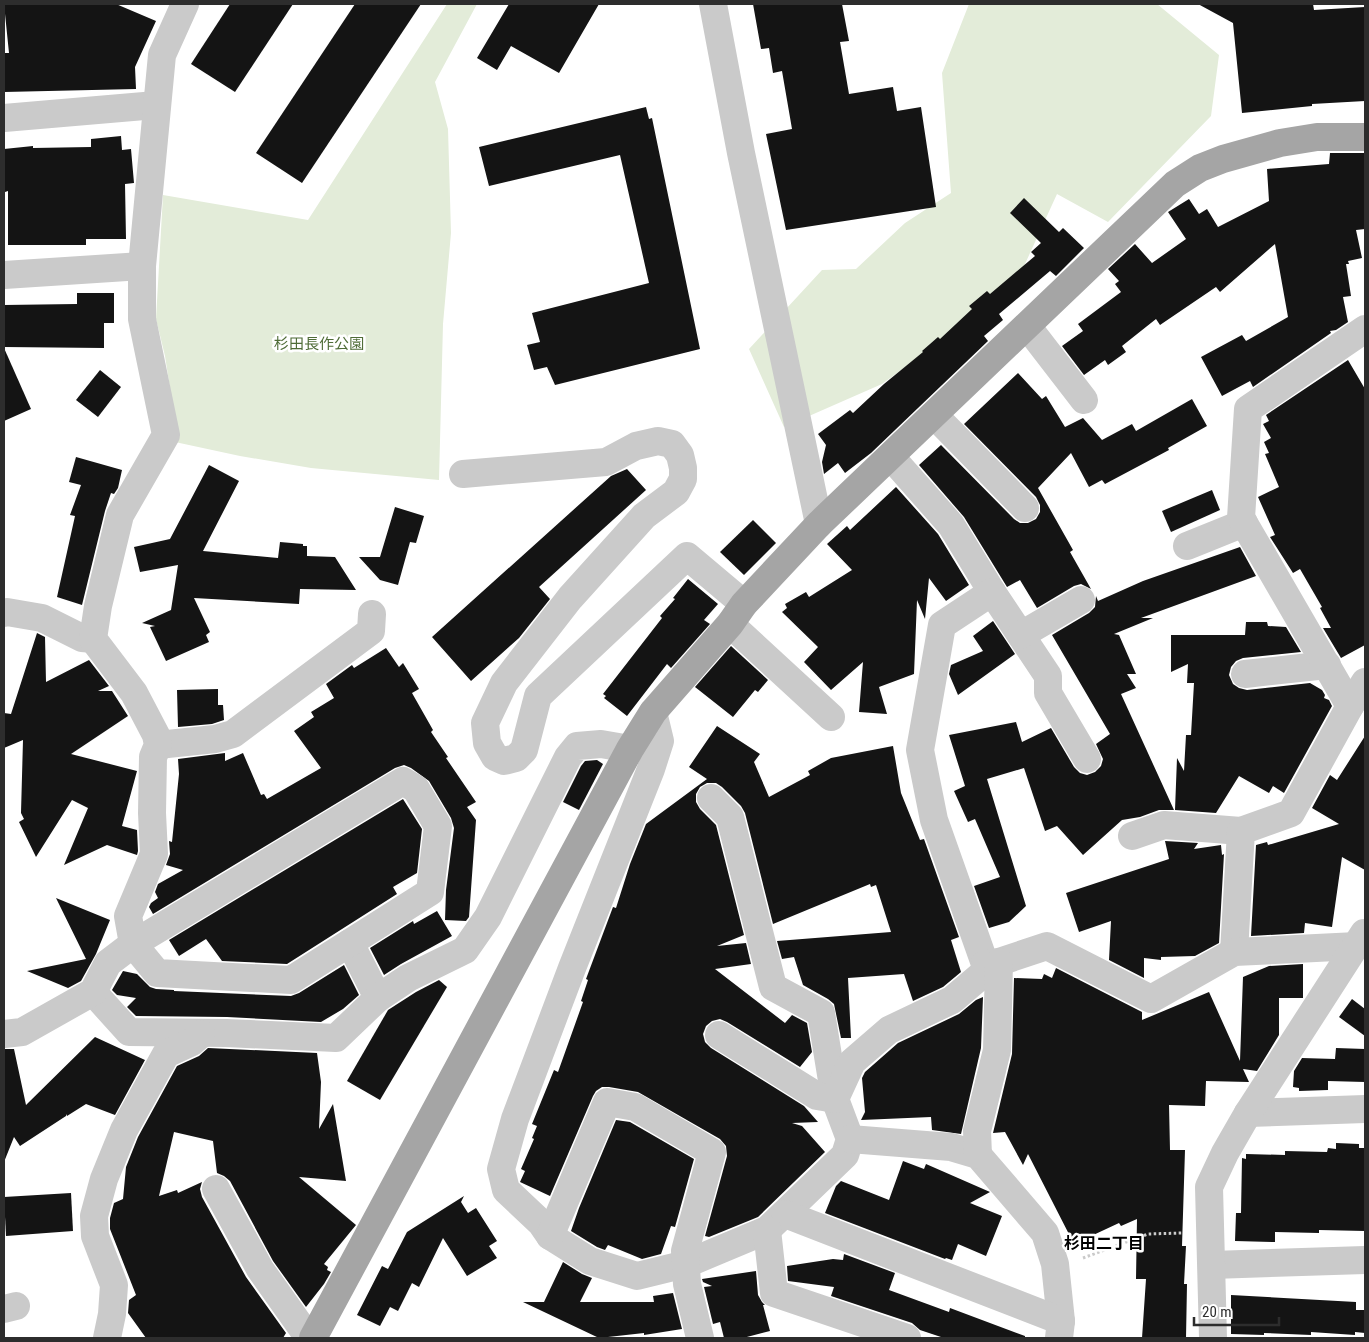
<svg xmlns="http://www.w3.org/2000/svg" width="1369" height="1342" viewBox="0 0 1369 1342" font-family="'Roboto Condensed','Noto Sans JP',sans-serif">
	<style>
		.green { fill: #e3ecd9 }
		.building { fill: #141414 }
		.lines { fill: none; stroke-linecap: round; stroke-linejoin: round }
		.path { stroke: #cacaca; stroke-width: 3; stroke-dasharray: 2.5 2.5; stroke-linecap: butt }
		.minor { stroke: #cacaca; stroke-width: 28 }
		.major { stroke: #a5a5a5; stroke-width: 28 }
		.labels { text-anchor: middle; stroke-width: 5; stroke-linejoin: round; paint-order: stroke }
		.park-label { font-size: 15px; fill: #4f6c37; stroke: #fff }
		.neighbourhood-label { font-size: 16px; font-weight: bold; fill: #000; stroke: #fff }
	</style>
	<rect width="100%" height="100%" fill="#fff"/>
	<g class="green">
		<polygon points="447,4 477,4 435,82 448,129 451,233 443,324 439,480 311,468 240,456 175,442 176,427 165,356 156,319 163,195 308,220"/>
		<polygon points="969,4 1157,4 1219,55 1211,116 1108,222 1057,194 1014,288 882,384 784,427 749,349 822,270 856,269 905,223 951,193 942,73"/>
	</g>
	<g class="building">
		<polygon points="4,4 116,4 156,21 135,67 136,89 4,92 4,53 9,53"/>
		<polygon points="230,4 293,4 235,92 191,64"/>
		<polygon points="355,4 421,4 302,183 256,153"/>
		<polygon points="509,4 599,4 559,73 511,46 497,70 477,58"/>
		<polygon points="753,4 842,4 849,41 840,42 849,94 893,87 897,111 921,107 936,207 786,230 766,134 792,129 782,71 773,73 769,48 761,49"/>
		<polygon points="1198,4 1313,4 1314,10 1365,7 1365,101 1312,104 1312,106 1242,113 1233,23"/>
		<polygon points="646,107 649,119 652,118 700,349 555,385 547,367 534,370 527,345 540,342 532,313 649,283 620,155 489,186 479,147"/>
		<polygon points="121,136 122,150 131,149 134,183 125,184 126,239 86,239 86,245 8,245 8,191 5,192 4,149 33,146 33,148 91,147 91,139"/>
		<polygon points="1330,153 1365,153 1365,229 1356,230 1362,258 1348,261 1349,264 1346,264 1351,296 1343,297 1348,322 1336,330 1330,331 1331,333 1253,387 1250,381 1222,396 1201,357 1242,335 1246,341 1288,317 1275,244 1220,292 1216,287 1160,325 1156,319 1122,346 1126,352 1108,365 1105,360 1084,375 1062,346 1083,331 1078,324 1121,292 1115,284 1119,281 1108,269 1135,244 1152,263 1186,239 1168,212 1189,199 1199,214 1207,209 1218,227 1269,201 1267,169 1329,164"/>
		<polygon points="1024,198 1059,232 1063,228 1084,248 1056,276 1050,271 999,314 1003,320 984,336 988,341 871,453 845,473 838,463 824,474 822,462 826,445 818,434 850,410 853,413 884,384 923,352 922,351 938,337 940,339 972,309 969,306 987,291 990,294 1035,256 1031,252 1041,243 1010,213"/>
		<polygon points="77,293 114,293 114,323 104,323 104,348 4,347 4,305 77,304"/>
		<polygon points="4,348 31,409 4,421"/>
		<polygon points="1348,360 1365,389 1365,645 1341,658 1323,628 1331,628 1320,608 1322,607 1300,569 1293,573 1270,537 1275,535 1258,497 1279,487 1265,454 1269,453 1264,442 1271,438 1263,424 1269,421 1266,415"/>
		<polygon points="100,370 121,387 98,417 76,400"/>
		<polygon points="1018,373 1042,399 1046,396 1065,427 1083,418 1102,440 1132,424 1136,431 1192,399 1207,426 1168,448 1169,450 1105,484 1102,480 1089,487 1071,453 1038,488 1073,550 1070,552 1091,589 1081,584 1074,586 1037,608 1020,580 1007,587 964,517 919,465 941,445 1014,519 1020,523 1028,523 1036,519 1040,512 1040,505 1036,497 964,424"/>
		<polygon points="76,457 122,470 118,488 114,494 111,493 105,511 82,605 57,597 75,516 70,515 81,485 69,482"/>
		<polygon points="209,465 239,481 203,551 278,558 280,542 303,544 303,546 307,546 307,556 335,557 356,590 300,589 299,604 194,598 210,632 206,635 209,642 166,661 150,627 155,626 142,623 171,610 178,565 140,572 134,547 170,539"/>
		<polygon points="627,469 646,490 539,587 550,599 519,638 471,681 432,637 611,476"/>
		<polygon points="896,487 938,534 969,585 946,601 929,578 925,619 917,600 914,674 879,687 887,714 859,712 863,662 831,690 804,662 818,647 782,612 787,608 785,604 806,592 809,597 852,570 827,544 847,526 850,530"/>
		<polygon points="1212,490 1220,510 1171,532 1162,511"/>
		<polygon points="395,507 424,516 416,543 410,542 398,585 380,580 359,557 380,557"/>
		<polygon points="753,520 776,543 744,575 720,552"/>
		<polygon points="1240,547 1256,576 1141,618 1153,618 1114,634 1119,635 1136,674 1127,674 1136,688 1121,694 1174,810 1159,810 1140,817 1122,820 1083,855 1057,826 1045,831 1024,768 987,779 1026,906 1009,922 989,928 974,886 1000,877 975,819 968,822 954,791 965,786 949,735 1016,722 1022,742 1051,728 1074,767 1080,773 1087,775 1095,772 1101,766 1103,759 1096,744 1110,734 1052,635 1089,613 1095,607 1096,596 1098,601 1143,581"/>
		<polygon points="688,579 718,604 704,620 710,624 671,668 667,664 627,716 604,698 606,696 603,694 662,618 660,616 675,599 673,598"/>
		<polygon points="993,621 1015,654 958,695 949,674 951,665 983,651 973,636"/>
		<polygon points="1246,622 1267,622 1268,626 1286,627 1301,652 1243,658 1236,661 1231,667 1229,675 1233,684 1239,688 1247,690 1310,683 1322,690 1325,695 1324,698 1329,700 1332,706 1284,793 1273,786 1269,793 1239,776 1216,813 1175,810 1177,758 1184,771 1186,735 1191,735 1194,683 1187,683 1188,664 1171,672 1171,635 1245,635"/>
		<polygon points="37,633 45,637 46,682 89,660 109,686 98,691 112,691 128,716 71,754 137,771 122,826 137,830 138,851 137,855 107,845 64,865 88,808 72,800 36,857 19,822 24,819 21,813 23,740 4,748 4,713 11,714"/>
		<polygon points="731,646 768,680 758,692 755,690 733,717 695,687"/>
		<polygon points="386,648 399,667 403,663 419,689 412,693 433,730 431,732 448,757 446,758 476,802 467,807 476,820 469,917 466,921 445,920 446,890 454,828 451,818 429,781 411,768 404,765 395,768 153,914 149,907 151,903 158,898 155,892 158,884 183,870 166,865 170,854 169,841 172,842 179,774 178,759 225,753 225,761 243,753 261,795 264,794 267,799 321,768 294,731 314,717 311,712 334,698 326,684 352,665 354,668"/>
		<polygon points="218,689 218,705 223,705 224,720 212,724 178,727 177,690"/>
		<polygon points="717,726 760,754 754,762 769,797 810,775 808,771 831,758 893,746 901,793 920,840 924,839 959,937 951,940 961,972 943,987 913,1001 904,974 848,978 851,1038 841,1038 834,1004 828,999 803,985 794,957 782,959 777,941 891,932 876,885 871,887 870,884 773,924 745,813 741,806 722,787 716,783 707,783 700,787 696,794 696,802 700,809 716,825 744,935 717,946 746,943 751,964 715,969 785,1023 792,1015 807,1023 812,1052 800,1067 727,1022 720,1019 712,1021 706,1026 703,1034 705,1042 711,1048 804,1106 818,1122 792,1123 802,1126 825,1152 758,1217 709,1237 705,1236 727,1156 726,1146 720,1139 638,1092 609,1087 602,1087 596,1091 593,1096 550,1196 520,1182 525,1171 521,1169 534,1139 532,1138 537,1126 532,1124 554,1070 558,1072 583,1002 581,1001 588,980 586,979 613,907 616,908 630,864 646,824 707,779 689,767"/>
		<polygon points="1365,736 1365,870 1342,857 1332,927 1305,923 1304,933 1251,936 1256,845 1267,842 1268,845 1339,824 1312,808 1330,775 1337,780"/>
		<polygon points="597,760 603,764 579,810 563,802 581,766 585,761"/>
		<polygon points="403,799 422,829 417,873 393,887 397,894 287,964 222,961 206,939 179,956 169,940"/>
		<polygon points="1165,841 1198,843 1194,849 1221,845 1222,855 1224,854 1219,943 1195,956 1161,957 1161,960 1144,958 1144,978 1109,960 1111,921 1079,932 1066,893 1169,859"/>
		<polygon points="56,898 110,920 96,954 81,981 68,988 27,971 86,959"/>
		<polygon points="437,911 452,936 401,964 384,975 370,948 413,921 414,924"/>
		<polygon points="1303,964 1303,998 1279,998 1279,1035 1257,1071 1243,1069 1249,1082 1206,1081 1205,1106 1169,1105 1170,1150 1185,1150 1182,1246 1186,1246 1184,1284 1187,1284 1186,1338 1142,1338 1146,1279 1136,1279 1137,1219 1121,1226 1119,1223 1074,1244 1028,1154 1023,1165 1005,1132 993,1133 1012,1054 1014,978 1042,979 1044,974 1052,978 1056,968 1142,1012 1142,1020 1209,992 1240,1061 1243,977 1269,966"/>
		<polygon points="344,965 359,995 343,1009 321,1022 227,1017 136,1016 127,1007 136,998 117,995 112,990 123,971 137,974 150,987 156,989 174,990 174,991 291,996 299,993"/>
		<polygon points="439,980 447,987 380,1100 347,1081 388,1010 416,992"/>
		<polygon points="983,997 981,1048 961,1134 932,1130 931,1117 861,1120 865,1112 862,1078 865,1072 898,1043 959,1014 976,1000"/>
		<polygon points="1352,999 1365,1009 1365,1036 1339,1017"/>
		<polygon points="95,1037 145,1060 115,1115 86,1104 67,1116 66,1114 66,1116 20,1146 14,1137 4,1162 4,1049 14,1049 26,1105"/>
		<polygon points="208,1048 317,1053 321,1082 319,1129 333,1104 346,1181 299,1177 356,1225 324,1264 328,1267 327,1270 331,1272 324,1284 306,1307 273,1261 230,1181 224,1176 217,1173 213,1141 174,1132 159,1196 177,1190 178,1193 202,1182 200,1189 202,1197 246,1277 286,1333 283,1338 146,1338 128,1313 129,1300 136,1295 110,1229 110,1218 114,1203 123,1199 126,1167 138,1137 177,1066 199,1056"/>
		<polygon points="1336,1048 1365,1049 1365,1082 1328,1081 1328,1090 1299,1091 1299,1088 1293,1087 1294,1071 1302,1058 1335,1059"/>
		<polygon points="616,1120 630,1122 694,1159 675,1227 671,1226 661,1254 642,1259 608,1245 605,1250 597,1247 571,1231 579,1208"/>
		<polygon points="1336,1143 1359,1144 1359,1148 1365,1148 1365,1231 1319,1230 1319,1233 1275,1232 1275,1242 1235,1241 1236,1213 1241,1213 1242,1158 1246,1159 1246,1154 1285,1155 1285,1151 1327,1152 1328,1148 1336,1149"/>
		<polygon points="903,1161 924,1169 926,1164 990,1192 970,1203 1002,1216 986,1256 958,1244 952,1260 946,1258 945,1259 825,1213 836,1186 841,1181 889,1200"/>
		<polygon points="71,1193 73,1231 6,1236 4,1197"/>
		<polygon points="464,1196 461,1202 468,1213 476,1208 497,1241 489,1246 497,1258 467,1276 443,1238 419,1287 412,1283 398,1311 390,1307 380,1326 357,1315 382,1266 388,1269 407,1232"/>
		<polygon points="844,1254 895,1273 889,1290 949,1312 950,1308 1025,1336 1025,1338 944,1338 920,1330 912,1323 831,1296 834,1287 788,1281 787,1266 833,1259 843,1260"/>
		<polygon points="563,1262 582,1274 592,1278 580,1302 654,1302 653,1296 673,1293 682,1329 644,1335 644,1333 599,1338 523,1302 544,1302"/>
		<polygon points="756,1271 758,1295 762,1302 765,1305 763,1305 770,1331 743,1338 724,1338 720,1322 713,1324 704,1287 712,1286 703,1282 702,1279"/>
		<polygon points="1231,1295 1356,1302 1356,1310 1365,1310 1365,1333 1355,1332 1355,1335 1311,1332 1311,1335 1264,1333 1264,1335 1231,1334"/>
	</g>
	<g class="lines">
		<polyline class="path" points="1083,1258 1148,1234 1182,1233"/>
		<g class="minor">
			<polyline points="713,4 741,153 819,524"/>
			<polyline points="4,118 156,105"/>
			<polyline points="4,275 142,266"/>
			<polyline points="1027,326 1084,400"/>
			<polyline points="934,415 1025,508"/>
			<polyline points="891,457 951,525 992,592 1048,676 1048,693 1087,759"/>
			<polyline points="463,474 606,462 636,446 658,441 672,444 680,455 683,468 683,479 676,492 644,516 570,598 504,683 485,723 487,743 495,757 504,761 516,758 524,750 538,696 687,556 744,604"/>
			<polyline points="1187,546 1244,523"/>
			<polyline points="4,613 7,612 42,618 82,638 93,639"/>
			<polyline points="730,624 831,717"/>
			<polyline points="1021,635 1081,600"/>
			<polyline points="1245,674 1327,665"/>
			<polyline points="1350,706 1365,682"/>
			<polyline points="653,712 660,741 651,769 572,968 515,1119 501,1169 506,1190 541,1223 550,1236 590,1261 637,1276 686,1264 767,1230 845,1155 850,1139 835,1099 821,1013 773,987 730,817 711,798"/>
			<polyline points="158,745 215,739 233,734 371,631 372,614"/>
			<polyline points="1132,836 1164,825 1241,831"/>
			<polyline points="350,943 378,998"/>
			<polyline points="1234,952 1241,831 1291,813 1350,706 1241,518 1248,409 1365,329"/>
			<polyline points="985,964 934,820 920,750 942,625 992,592"/>
			<polyline points="93,992 129,1032 226,1033 336,1038 378,998 408,978 465,950 488,917 568,757 577,746 601,744 630,749"/>
			<polyline points="4,1034 22,1032 93,992 108,963 133,944 403,781 416,789 438,826 430,892 291,980 157,973 133,944 128,916 154,854 152,813 153,757 158,745 156,735 134,693 93,639 98,606 120,515 166,435 142,319 142,266 162,55 185,4"/>
			<polyline points="719,1035 817,1096 835,1099 852,1062 889,1030 952,1000 985,972 985,964 999,962 1047,946 1151,999 1234,952 1357,946"/>
			<polyline points="1248,1113 1365,1109"/>
			<polyline points="850,1139 951,1147 978,1155 1045,1233 1055,1264 1061,1321 1059,1338"/>
			<polyline points="978,1155 977,1131 997,1050 999,962"/>
			<polyline points="216,1189 260,1269 309,1338"/>
			<polyline points="785,1214 1061,1321"/>
			<polyline points="767,1230 774,1293 907,1338"/>
			<polyline points="550,1236 607,1102 635,1107 712,1152 685,1251 687,1284 700,1338"/>
			<polyline points="1212,1265 1365,1260"/>
			<polyline points="4,1309 16,1306"/>
			<polyline points="107,1338 112,1314 114,1285 95,1236 94,1216 104,1179 124,1130 166,1054 192,1042 201,1034"/>
			<polyline points="1213,1338 1209,1187 1225,1153 1248,1113 1364,933"/>
		</g>
		<polyline class="major" points="313,1338 630,749 653,712 730,624 744,604 819,524 1175,184 1200,168 1223,159 1280,143 1317,137 1365,137"/>
	</g>
	<g class="labels">
		<g class="park-label">
			<text x="319" y="349">杉田長作公園</text>
		</g>
		<g class="neighbourhood-label">
			<text x="1104" y="1249">杉田二丁目</text>
		</g>
	</g>
	<rect width="1369" height="1342" fill="none" stroke="#2d2d2d" stroke-width="10"/>
	<path d="M1194 1317v8h85v-8" fill="none" stroke="#2d2d2d" stroke-width="2.5"/>
	<text x="1202" y="1317" font-size="15" fill="#2d2d2d" stroke="#ffffff" stroke-width="4" paint-order="stroke">20 m</text>
</svg>
